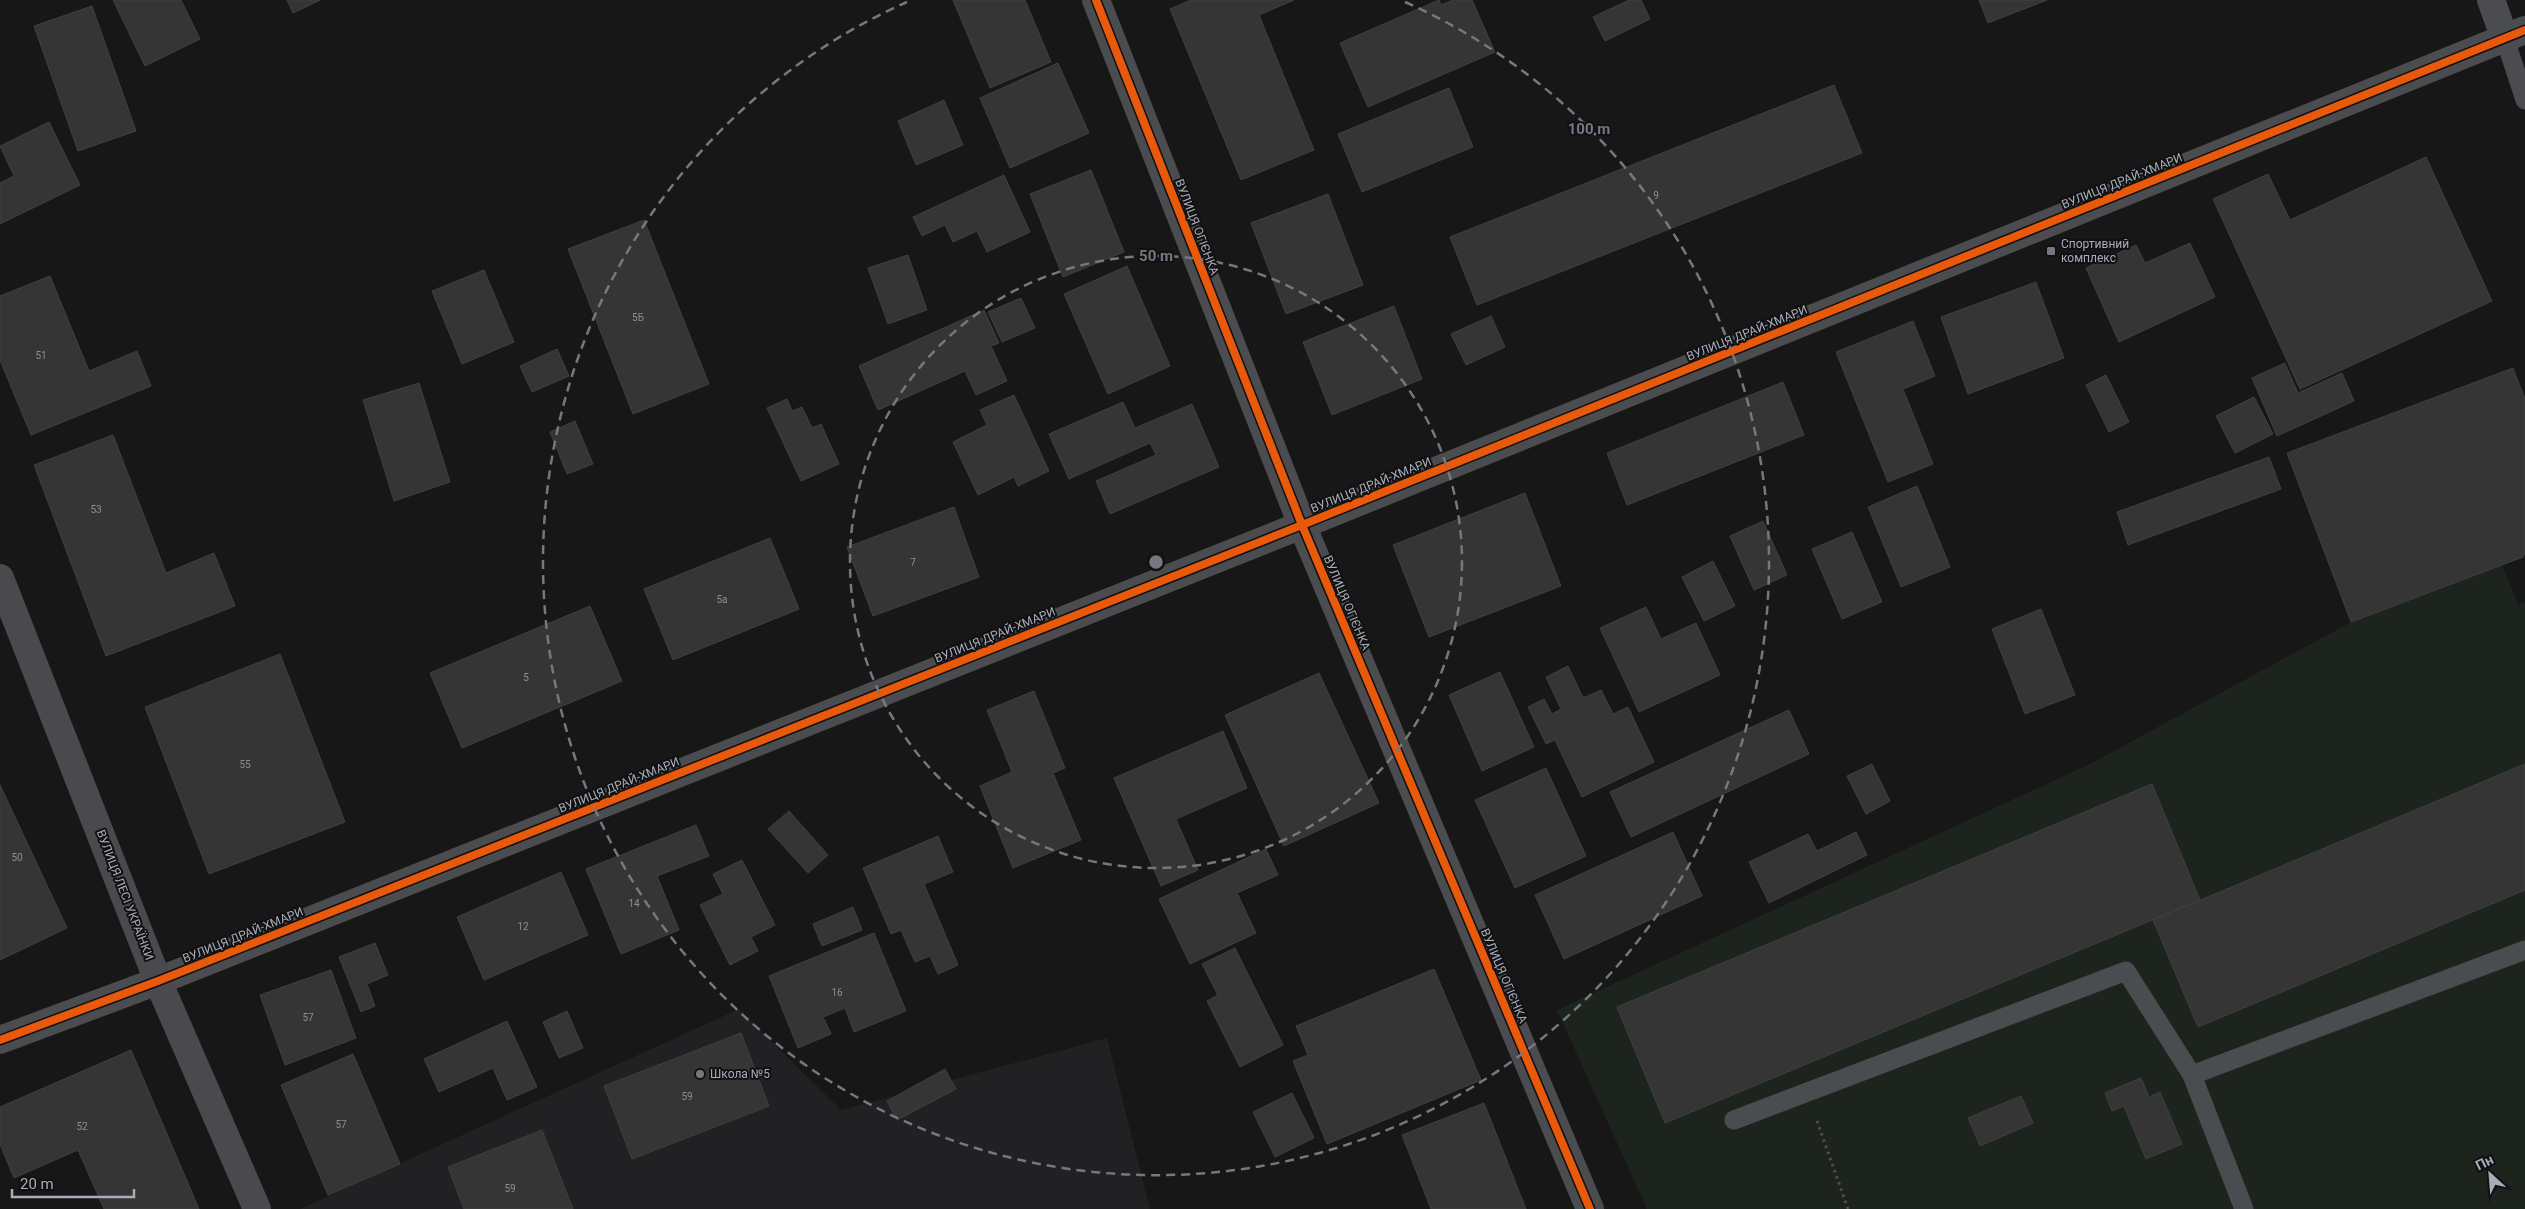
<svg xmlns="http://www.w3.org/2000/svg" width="2525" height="1209" viewBox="0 0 2525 1209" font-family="Roboto,sans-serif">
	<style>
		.built { fill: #212123 }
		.green { fill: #1d241e }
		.building { fill: #353536; stroke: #3f4043 }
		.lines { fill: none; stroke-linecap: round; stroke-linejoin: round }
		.path { stroke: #4d4e52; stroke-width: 3; stroke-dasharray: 2.5 4; stroke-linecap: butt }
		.lane { stroke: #4b4c50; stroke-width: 19 }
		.street { stroke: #4b4c50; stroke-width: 28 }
		.secondary { stroke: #4a4a4e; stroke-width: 28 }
		.cycleway-casing { stroke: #111113; stroke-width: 11 }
		.cycleway { stroke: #e8590c; stroke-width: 8 }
		.ring { fill: none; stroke: #757880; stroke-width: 2.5; stroke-dasharray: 9 6 }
		.poi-dot { fill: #757880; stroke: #111113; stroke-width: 2 }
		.labels { text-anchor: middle; stroke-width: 4; stroke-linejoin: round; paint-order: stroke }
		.number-label { font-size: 10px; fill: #8b8f98 }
		.street-label { font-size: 12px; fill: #a8adb8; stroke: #111113 }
		.poi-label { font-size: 12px; fill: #a8adb8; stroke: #111113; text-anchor: start }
		.centre { fill: #757880; stroke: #111113; stroke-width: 2.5 }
		.ring-label { font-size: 15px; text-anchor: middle; font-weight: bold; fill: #757880; stroke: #111113; stroke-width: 4; stroke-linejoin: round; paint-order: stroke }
	</style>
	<rect width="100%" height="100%" fill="#171717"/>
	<polygon class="built" points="739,1009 841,1110 1107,1038 1150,1209 300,1209"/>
	<polygon class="green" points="2502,565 2518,604 2525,602 2525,1209 1647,1209 1557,1010 2092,763 2351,622"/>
	<g class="building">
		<polygon points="113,0 181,0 200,39 145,66"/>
		<polygon points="287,0 320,0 293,13"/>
		<polygon points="953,0 1025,0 1051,62 990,88"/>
		<polygon points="1191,0 1294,0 1259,15 1314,150 1241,180 1170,9"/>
		<polygon points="1439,0 1441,5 1453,0 1472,0 1495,52 1368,107 1340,43"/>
		<polygon points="1629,0 1641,0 1650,19 1605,41 1593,17"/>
		<polygon points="1979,0 2047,0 1988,23"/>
		<polygon points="92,6 136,131 78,151 34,26"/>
		<polygon points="1058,63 1089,133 1010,168 980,98"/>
		<polygon points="1834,85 1862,153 1477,305 1450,237"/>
		<polygon points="1449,88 1473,147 1362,192 1338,134"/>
		<polygon points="944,100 963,145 916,165 898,121"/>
		<polygon points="49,122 80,185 0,224 0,183 14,176 0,146"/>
		<polygon points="2426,157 2492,301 2300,389 2213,199 2268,174 2290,220"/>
		<polygon points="1091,170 1124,252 1063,277 1030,194"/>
		<polygon points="1004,175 1030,232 987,252 977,231 953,242 945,225 922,236 913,217"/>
		<polygon points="1328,194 1363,285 1286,314 1251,223"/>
		<polygon points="644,220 709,384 633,414 568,249"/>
		<polygon points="2190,243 2215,297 2119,342 2086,268 2136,245 2145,263"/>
		<polygon points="908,255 927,310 888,324 868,268"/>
		<polygon points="1127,266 1170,366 1108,394 1064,294"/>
		<polygon points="484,270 514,342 462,364 432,291"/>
		<polygon points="50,276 89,371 137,351 151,386 31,435 0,360 0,296"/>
		<polygon points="2036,282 2064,358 1968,394 1941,317"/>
		<polygon points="1021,298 1035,328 1002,342 988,312"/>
		<polygon points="1394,306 1422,379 1332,415 1303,342"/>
		<polygon points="984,310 999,343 991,346 1007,381 976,395 965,371 878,410 859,366"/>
		<polygon points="1491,316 1505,347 1466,365 1451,334"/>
		<polygon points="1913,321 1935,376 1903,389 1933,464 1888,482 1836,352"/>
		<polygon points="557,349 569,376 532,392 520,366"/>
		<polygon points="2285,363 2298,393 2342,373 2354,401 2277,436 2252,378"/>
		<polygon points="2513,368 2525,399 2525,553 2523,557 2351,622 2287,453"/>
		<polygon points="2106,375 2129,422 2109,432 2086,385"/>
		<polygon points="1783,382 1804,435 1627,505 1607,453"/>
		<polygon points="419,383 450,482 394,501 363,400"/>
		<polygon points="1014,395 1049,471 1018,486 1014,477 978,495 953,442 987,425 980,410"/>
		<polygon points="2254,397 2273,434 2235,453 2216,416"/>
		<polygon points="787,399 792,411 802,407 812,428 821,424 839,464 801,481 767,408"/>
		<polygon points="1123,402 1135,428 1192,404 1219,467 1110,514 1096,481 1156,455 1150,443 1069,479 1049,434"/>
		<polygon points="575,421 593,464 567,474 550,432"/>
		<polygon points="113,435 166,573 214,553 235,606 106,656 34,465"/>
		<polygon points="2269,457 2281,489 2128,545 2117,512"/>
		<polygon points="1917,486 1950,567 1901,587 1868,507"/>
		<polygon points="1525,493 1561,586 1429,637 1393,545"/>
		<polygon points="954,507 979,577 873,616 847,547"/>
		<polygon points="1763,521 1787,575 1754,590 1730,536"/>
		<polygon points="1852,532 1882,602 1842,619 1812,549"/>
		<polygon points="770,538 799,609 673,660 644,589"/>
		<polygon points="1713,561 1735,606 1704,621 1682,577"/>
		<polygon points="590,606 622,681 462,748 430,673"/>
		<polygon points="1646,607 1661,639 1696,623 1720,675 1639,712 1600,628"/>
		<polygon points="2041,609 2075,695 2025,714 1992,629"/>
		<polygon points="280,654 345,822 209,874 145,707"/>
		<polygon points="1568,666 1583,698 1601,690 1613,714 1628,707 1654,762 1582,797 1555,740 1546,744 1528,707 1544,699 1552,714 1561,709 1546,677"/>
		<polygon points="1500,672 1534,747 1482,771 1449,695"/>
		<polygon points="1319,673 1379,803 1284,846 1225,715"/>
		<polygon points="1034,691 1065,768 1053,773 1081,840 1013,868 980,786 1012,772 987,710"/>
		<polygon points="1789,710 1809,754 1631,837 1610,792"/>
		<polygon points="1223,731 1247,788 1176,819 1198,870 1161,886 1114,778"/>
		<polygon points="1872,764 1890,801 1866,814 1847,776"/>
		<polygon points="2525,764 2525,890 2198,1027 2153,920"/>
		<polygon points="1546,768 1586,856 1515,888 1475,800"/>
		<polygon points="2152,784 2200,900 1665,1123 1617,1007"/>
		<polygon points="0,785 67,928 0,960"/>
		<polygon points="789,811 828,855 808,873 768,829"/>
		<polygon points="696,825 709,856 657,876 679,930 621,954 586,869"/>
		<polygon points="1673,832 1702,896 1564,959 1535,895"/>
		<polygon points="1856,832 1867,855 1769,903 1749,862 1808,834 1817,851"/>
		<polygon points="938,836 953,872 924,884 958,965 938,974 930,956 915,962 901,930 891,934 863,868"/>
		<polygon points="1266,849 1278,875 1237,893 1256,933 1190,964 1159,899"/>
		<polygon points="742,860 775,925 751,937 758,951 730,965 700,905 723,894 713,874"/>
		<polygon points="561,872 588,935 484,980 457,917"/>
		<polygon points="853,907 862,930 822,946 813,924"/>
		<polygon points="874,933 906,1011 854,1032 845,1008 823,1017 831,1034 798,1048 769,976"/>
		<polygon points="375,943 388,975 367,984 375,1006 361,1012 339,957"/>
		<polygon points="1235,948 1283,1045 1240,1067 1207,1001 1218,995 1202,964"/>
		<polygon points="1434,969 1481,1080 1327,1144 1293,1061 1308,1055 1296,1026"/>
		<polygon points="331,970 356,1038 285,1065 260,995"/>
		<polygon points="567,1011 583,1048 559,1058 543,1022"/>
		<polygon points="507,1021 537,1087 507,1100 493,1068 439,1092 424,1059"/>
		<polygon points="741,1033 769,1106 632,1159 604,1086"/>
		<polygon points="131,1050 199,1209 104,1209 78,1150 14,1178 0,1144 0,1107"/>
		<polygon points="353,1054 400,1164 328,1195 281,1085"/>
		<polygon points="945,1069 956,1089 897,1120 887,1101"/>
		<polygon points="2141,1078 2149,1097 2160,1092 2182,1144 2146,1159 2124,1106 2112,1111 2105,1093"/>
		<polygon points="1292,1093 1314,1138 1275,1157 1253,1112"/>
		<polygon points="2021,1096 2033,1123 1980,1146 1968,1118"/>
		<polygon points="1484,1103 1526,1209 1431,1209 1402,1135"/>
		<polygon points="542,1130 573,1209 464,1209 448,1167"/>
	</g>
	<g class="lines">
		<polyline class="path" points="1817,1121 1848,1209"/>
		<g class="lane">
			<polyline points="2505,39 2525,100"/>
			<polyline points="2192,1075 2244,1209"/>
			<polyline points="1734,1120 2126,971 2192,1075 2525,950"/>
		</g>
		<g class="street">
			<polyline points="1096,0 1302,525 1590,1209"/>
			<polyline points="2491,0 2505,39"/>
			<polyline points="0,1040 158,981 1302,525 2525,30"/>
		</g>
		<polyline class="secondary" points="0,578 158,981 257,1209"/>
		<g class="cycleway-casing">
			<g id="cycleway">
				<polyline points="1096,0 1302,525 1590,1209"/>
				<polyline points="0,1040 158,981 1302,525 2525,30"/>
			</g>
		</g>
		<use href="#cycleway" class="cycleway"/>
	</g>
	<g class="ring">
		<circle cx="1156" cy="562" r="306"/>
		<path d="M1405 2A613 613 0 1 1 907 2"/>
	</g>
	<g class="poi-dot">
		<rect x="2046" y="246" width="10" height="10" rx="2.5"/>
		<circle cx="700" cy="1074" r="5"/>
	</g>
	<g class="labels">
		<g class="number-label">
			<text x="1656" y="199">9</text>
			<text x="638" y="321">5Б</text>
			<text x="41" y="359">51</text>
			<text x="96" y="513">53</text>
			<text x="913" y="566">7</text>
			<text x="722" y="603">5а</text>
			<text x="526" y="681">5</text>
			<text x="245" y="768">55</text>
			<text x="17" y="861">50</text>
			<text x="634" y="907">14</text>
			<text x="523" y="930">12</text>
			<text x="837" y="996">16</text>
			<text x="308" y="1021">57</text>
			<text x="687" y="1100">59</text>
			<text x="341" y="1128">57</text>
			<text x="82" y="1130">52</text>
			<text x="510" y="1192">59</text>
		</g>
		<g class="street-label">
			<text transform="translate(2122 181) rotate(-22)" y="4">ВУЛИЦЯ ДРАЙ-ХМАРИ</text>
			<text transform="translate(1197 227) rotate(69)" y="4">ВУЛИЦЯ ОГІЄНКА</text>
			<text transform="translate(1747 333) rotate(-22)" y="4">ВУЛИЦЯ ДРАЙ-ХМАРИ</text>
			<text transform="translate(1371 485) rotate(-22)" y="4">ВУЛИЦЯ ДРАЙ-ХМАРИ</text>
			<text transform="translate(1347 603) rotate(67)" y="4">ВУЛИЦЯ ОГІЄНКА</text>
			<text transform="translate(995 635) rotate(-22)" y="4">ВУЛИЦЯ ДРАЙ-ХМАРИ</text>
			<text transform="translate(619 785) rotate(-22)" y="4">ВУЛИЦЯ ДРАЙ-ХМАРИ</text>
			<text transform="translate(125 895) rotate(69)" y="4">ВУЛИЦЯ ЛЕСІ УКРАЇНКИ</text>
			<text transform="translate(243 935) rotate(-22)" y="4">ВУЛИЦЯ ДРАЙ-ХМАРИ</text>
			<text transform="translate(1504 976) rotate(67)" y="4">ВУЛИЦЯ ОГІЄНКА</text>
		</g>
		<g class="poi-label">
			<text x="2061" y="248">Спортивний<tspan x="2061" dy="14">комплекс</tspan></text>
			<text x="710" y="1078">Школа №5</text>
		</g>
	</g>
	<circle cx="1156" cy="562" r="8" class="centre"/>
	<g class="ring-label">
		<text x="1589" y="134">100 m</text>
		<text x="1156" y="261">50 m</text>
	</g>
	<g transform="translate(2490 1174) rotate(334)" stroke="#111113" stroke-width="4" paint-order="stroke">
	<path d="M0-4L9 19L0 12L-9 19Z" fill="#a8adb8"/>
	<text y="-8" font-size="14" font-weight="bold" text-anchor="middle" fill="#a8adb8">Пн</text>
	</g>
	<path d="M12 1189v8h122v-8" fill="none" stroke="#a8adb8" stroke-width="2.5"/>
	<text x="20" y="1189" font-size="15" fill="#a8adb8" stroke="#111113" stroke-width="4" paint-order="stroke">20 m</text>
</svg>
